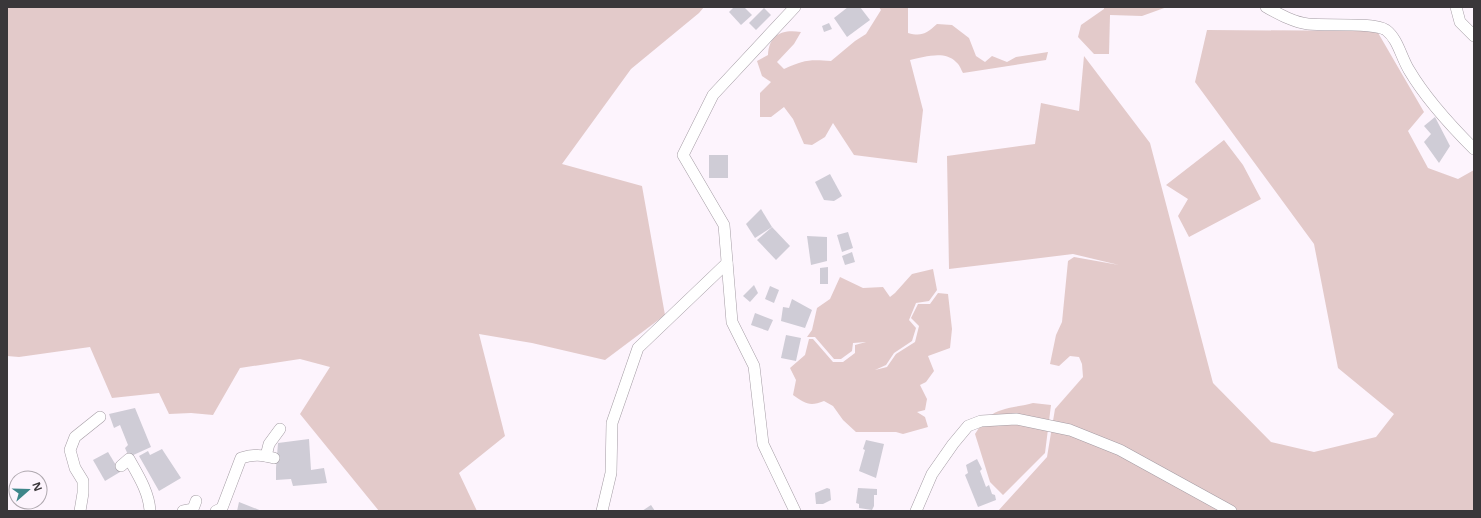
<svg xmlns="http://www.w3.org/2000/svg" width="1481" height="518" viewBox="0 0 1481 518" font-family="'Noto Sans',sans-serif">
	<style>
		.green { fill: #e3caca }
		.building { fill: #cfccd6 }
		.lines { fill: none; stroke-linecap: round; stroke-linejoin: round }
		.street-casing { stroke: #a49ca4; stroke-width: 12 }
		.street { stroke: #fff; stroke-width: 11 }
	</style>
	<rect width="100%" height="100%" fill="#fdf4fd"/>
	<g class="green">
		<polygon points="7,7 704,7 699,13 631,69 562,164 642,186 665,315 605,360 532,343 479,334 505,436 459,473 477,511 379,511 300,414 330,367 300,359 240,368 213,415 191,413 169,414 159,393 112,398 90,347 19,357 7,356"/>
		<path d="M879,7H908V33C922,37 927,33 937,24L952,25L969,38L976,56L985,62L992,56L1007,62L1016,57L1048,52L1046,60L963,73C961,69 959,64 956,62C945,50 924,57 910,60L923,110L917,163L854,155L833,123L825,137L812,145L804,144L793,119L784,107L771,117H760V93L771,82L762,76L757,61L768,55C769,34 783,29 801,32L794,44L777,62L784,69C803,60 810,59 831,61L855,41L866,34L881,10Z"/>
		<polygon points="1104,7 1167,7 1142,16 1110,15 1109,54 1094,54 1078,37 1081,25 1104,9"/>
		<polygon points="1207,30 1377,31 1424,112 1408,131 1428,168 1458,179 1474,170 1474,511 998,511 1047,457 1055,409 1083,377 1082,364 1079,357 1070,356 1059,366 1050,364 1056,335 1062,322 1068,261 1074,257 1119,265 1073,254 949,269 947,156 1035,144 1041,103 1079,111 1084,56 1150,143 1213,383 1271,442 1314,452 1376,437 1394,414 1338,368 1314,244 1195,82"/>
		<polygon points="1224,140 1243,165 1261,199 1189,237 1178,216 1188,199 1166,185"/>
		<path d="M933,269L937,290L929,301L916,303L909,320L916,328L912,341L894,353L886,365L875,370L887,367L896,354L915,342L919,326L911,318L918,304H930L938,293L948,294L952,329L950,348L928,356L934,371L926,382L920,385L927,399L925,410L917,412L925,417L928,427L903,434L896,432H856L843,420L833,406L824,401C809,407 805,403 793,395L796,380L790,368L805,355L809,339H813L833,362H843L855,353V345L866,342L853,343L852,351L841,359H834L815,337H807L812,330L817,308L830,299L840,277L863,288L883,287L890,297L895,293L912,274Z"/>
		<path d="M1033,403L1051,405L1045,453L1003,495L990,482L975,434C979,428 983,421 989,417C999,407 1020,407 1033,403Z"/>
	</g>
	<g class="building">
		<polygon points="734,7 744,7 752,15 741,25 729,12"/>
		<polygon points="848,7 860,7 870,20 847,37 834,18"/>
		<polygon points="764,8 771,15 756,30 749,23"/>
		<polygon points="829,23 832,29 824,32 822,26"/>
		<polygon points="1435,117 1450,146 1439,163 1424,142 1431,134 1424,126"/>
		<rect x="709" y="155" width="19" height="23"/>
		<polygon points="830,174 842,196 834,201 824,200 815,182"/>
		<polygon points="761,209 772,227 755,238 746,224"/>
		<polygon points="772,227 790,246 776,260 757,240"/>
		<polygon points="848,232 853,248 842,252 837,235"/>
		<polygon points="807,236 827,237 827,261 811,265"/>
		<polygon points="852,252 855,262 845,265 842,256"/>
		<polygon points="828,267 828,284 820,284 820,268"/>
		<polygon points="754,285 758,293 750,302 743,296"/>
		<polygon points="770,286 779,290 774,303 765,299"/>
		<polygon points="792,299 812,310 805,328 781,321 783,307 789,308"/>
		<polygon points="755,313 773,320 768,331 751,325"/>
		<polygon points="786,335 801,338 796,361 781,358"/>
		<polygon points="135,408 151,447 129,457 125,448 128,445 120,425 114,428 109,414"/>
		<polygon points="309,439 311,470 324,468 327,483 293,486 291,479 276,480 276,468 278,443"/>
		<polygon points="866,440 884,444 876,478 859,471 865,450 863,449"/>
		<polygon points="162,449 181,478 159,491 139,456 148,451 150,455"/>
		<polygon points="108,452 120,472 105,481 93,460"/>
		<polygon points="977,459 982,469 980,471 986,487 989,485 992,494 995,495 996,500 978,507 965,475 968,473 966,465"/>
		<polygon points="827,488 830,489 831,500 823,504 816,504 815,493"/>
		<polygon points="858,488 877,489 877,495 874,495 874,506 872,510 859,508 859,504 856,503"/>
		<polygon points="239,502 262,511 237,511"/>
		<polygon points="651,505 655,511 642,511"/>
	</g>
	<g class="lines">
		<g class="street-casing">
			<g id="street">
				<polyline points="795,7 713,95 683,155 724,225 732,322 754,366 763,444 795,511"/>
				<path d="M1266,7C1279,14 1293,22 1308,24C1325,26 1374,22 1386,30C1398,39 1401,57 1409,70C1426,99 1450,125 1474,149"/>
				<polyline points="1456,7 1460,22 1474,36"/>
				<polyline points="266,456 269,444 280,429"/>
				<path d="M121,466L129,459C138,475 149,492 150,511"/>
				<polyline points="80,511 83,493 83,481 75,468 70,450 75,437 100,417"/>
				<polyline points="183,511 193,509 196,501"/>
				<path d="M216,511L222,508L241,458C254,454 262,455 274,458"/>
				<polyline points="602,511 611,473 612,423 638,348 727,263"/>
				<polyline points="916,511 932,474 953,444 968,426 981,421 1016,419 1070,430 1120,450 1231,511"/>
			</g>
		</g>
		<use href="#street" class="street"/>
	</g>
	<rect width="1481" height="518" fill="none" stroke="#3a373a" stroke-width="16"/>
	<g transform="translate(28 490) rotate(70)"><circle r="19" fill="#fdf4fd" stroke="#afa8af"/>
	<path d="M0-3L7 15L0 10L-7 15Z" fill="#3e868a"/>
	<text y="-6" font-size="11" font-weight="bold" text-anchor="middle" fill="#3a373a">N</text>
	</g>
</svg>
